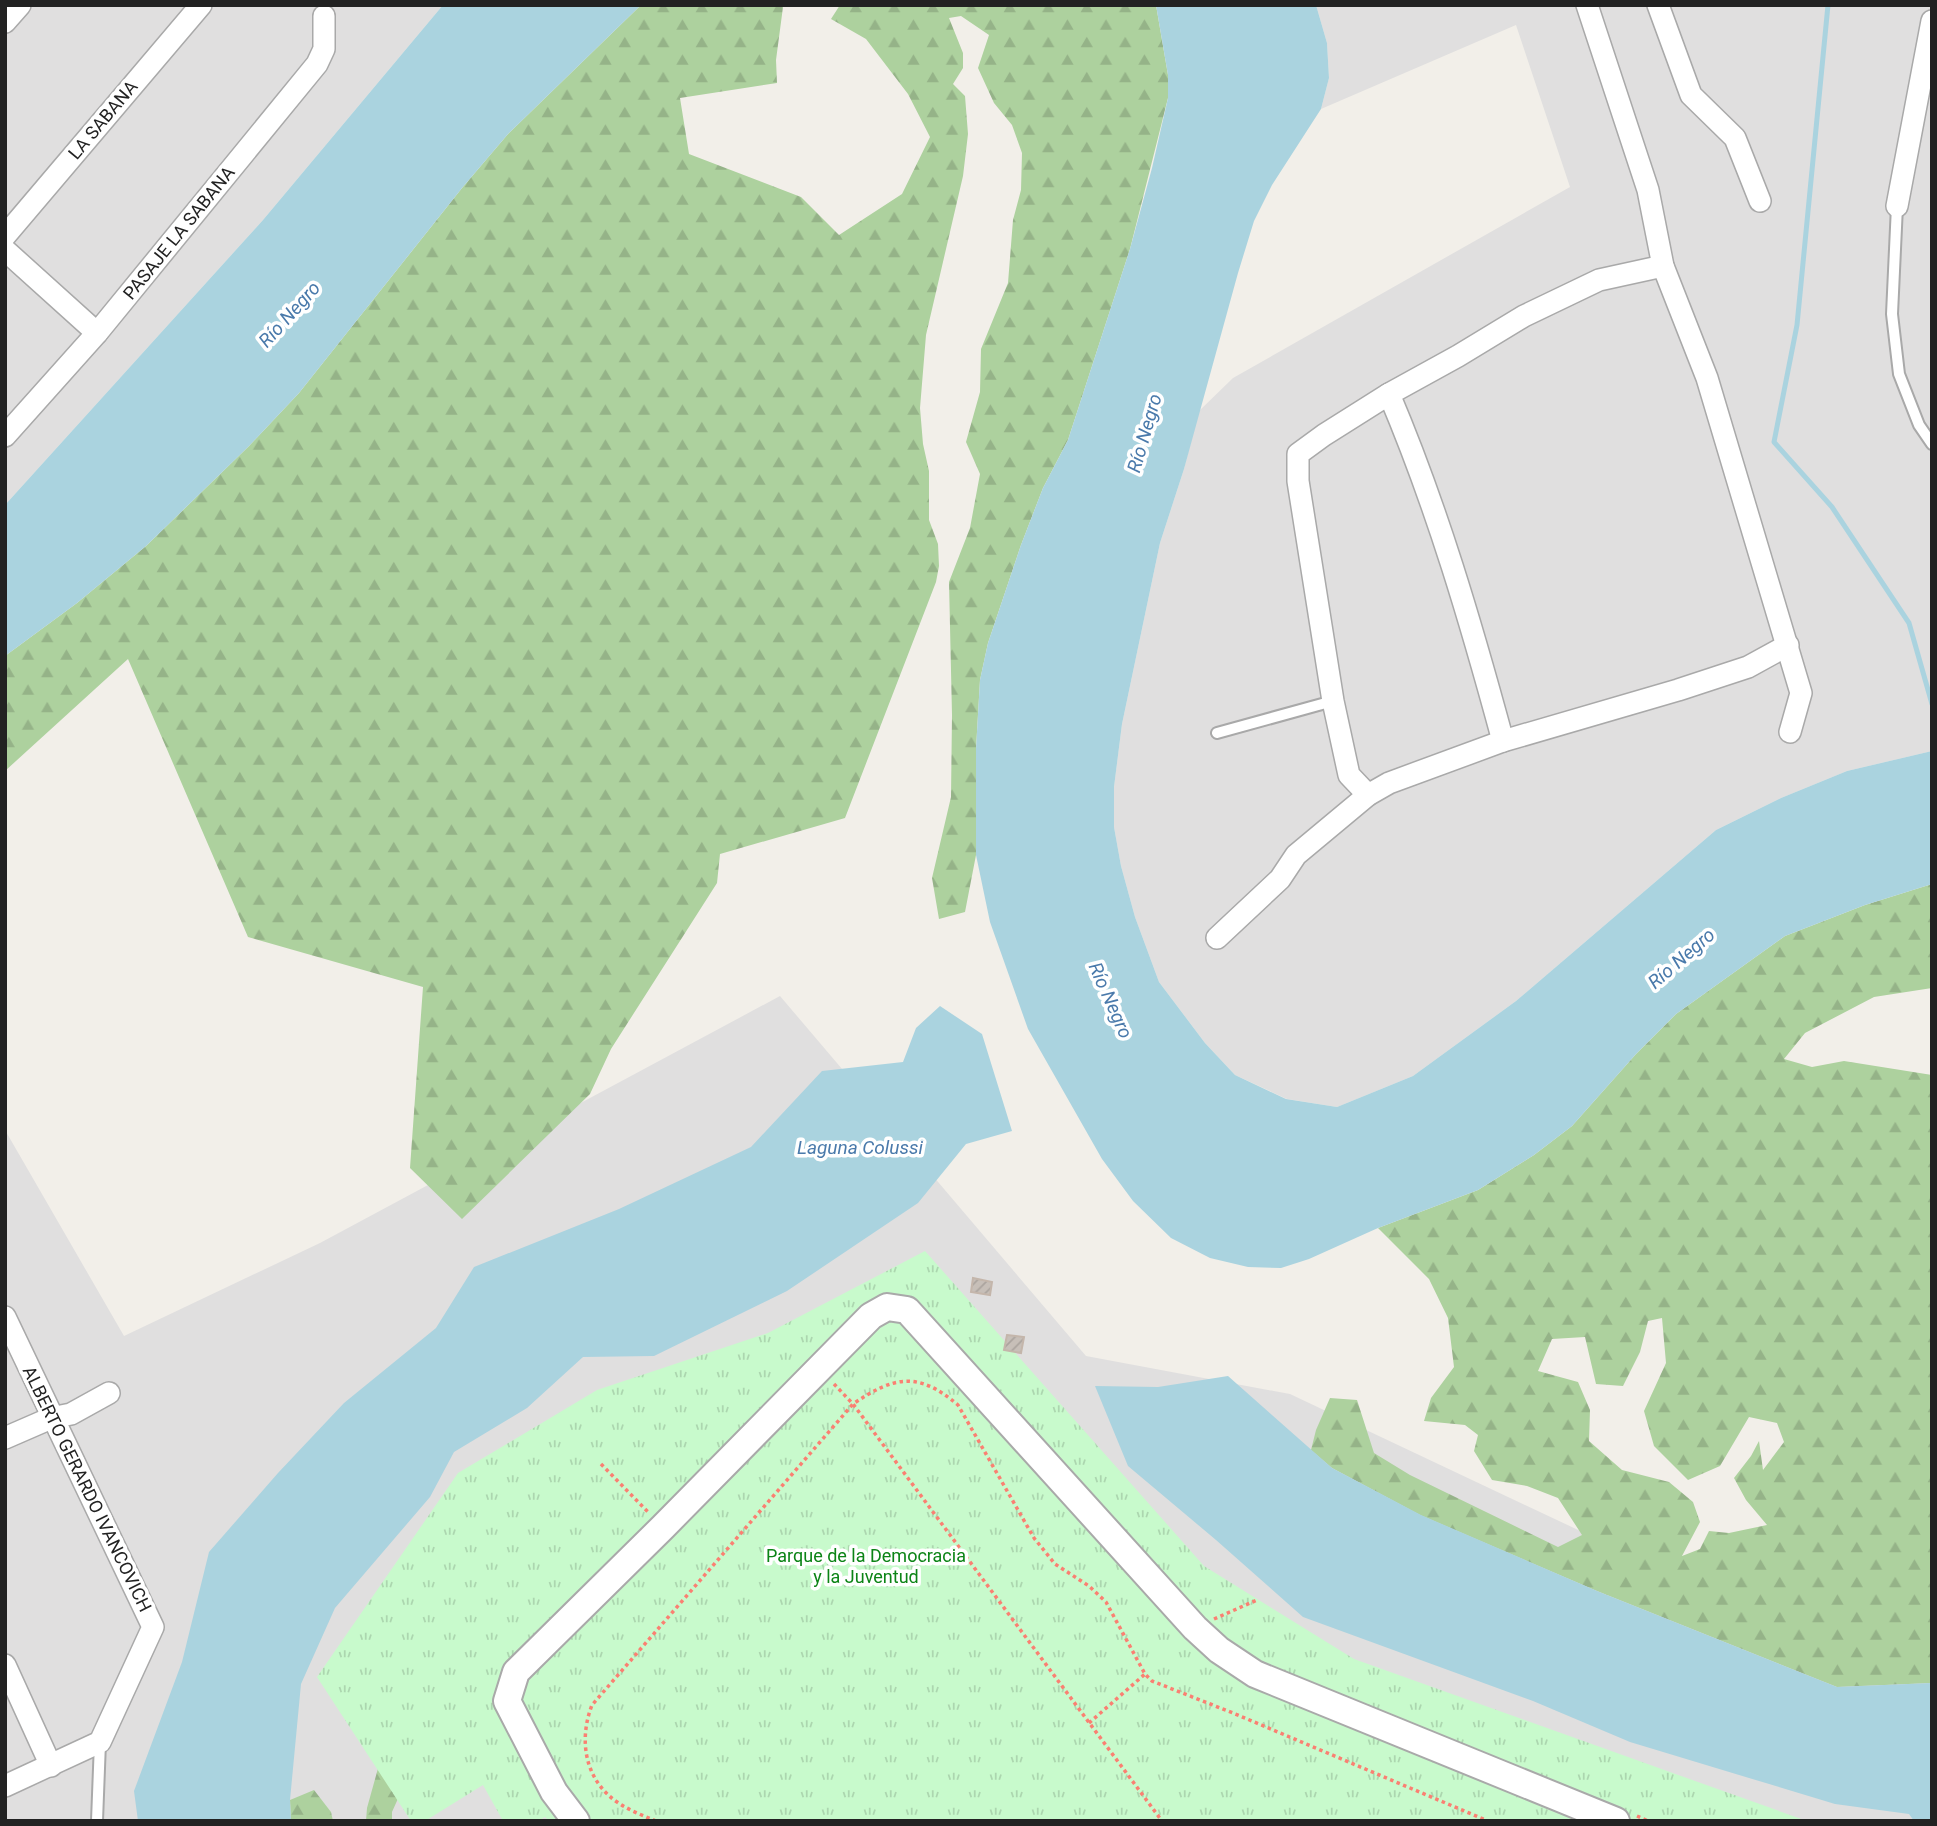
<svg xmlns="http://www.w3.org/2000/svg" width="1937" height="1826" viewBox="0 0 1937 1826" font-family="Roboto,sans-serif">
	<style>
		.residential { fill: #e0dfdf }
		.forest { fill: url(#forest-firs); fill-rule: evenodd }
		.park { fill: url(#park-tufts) }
		.water { fill: #aad3df }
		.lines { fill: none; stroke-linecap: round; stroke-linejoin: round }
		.stream { stroke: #aad3df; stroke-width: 5 }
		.building { fill: url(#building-hatch); stroke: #c4b6ab; stroke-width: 2 }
		.service-casing { stroke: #a9a9a9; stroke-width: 14 }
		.minor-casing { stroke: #a9a9a9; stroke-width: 24 }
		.tertiary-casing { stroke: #a9a9a9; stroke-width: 30 }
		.path { stroke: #fa8072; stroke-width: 3.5; stroke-dasharray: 3.5 3.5; stroke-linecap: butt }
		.service { stroke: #fff; stroke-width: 10 }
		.minor { stroke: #fff; stroke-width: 21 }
		.tertiary { stroke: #fff; stroke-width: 26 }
		.labels { text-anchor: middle; stroke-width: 7; stroke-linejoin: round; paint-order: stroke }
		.street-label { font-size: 18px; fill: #222; stroke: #fff }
		.park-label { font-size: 18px; fill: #0c8416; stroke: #fff }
		.water-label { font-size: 19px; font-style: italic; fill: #4a7aab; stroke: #fff }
	</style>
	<defs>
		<pattern id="forest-firs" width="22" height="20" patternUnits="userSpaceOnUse" patternTransform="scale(1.75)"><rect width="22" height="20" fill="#add19e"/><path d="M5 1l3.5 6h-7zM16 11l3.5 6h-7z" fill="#95b388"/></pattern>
		<pattern id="park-tufts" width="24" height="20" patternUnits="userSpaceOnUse" patternTransform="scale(1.75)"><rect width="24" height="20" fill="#c8facc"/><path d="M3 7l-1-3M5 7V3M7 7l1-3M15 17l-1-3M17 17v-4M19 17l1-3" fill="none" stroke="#acd6af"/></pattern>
		<pattern id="building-hatch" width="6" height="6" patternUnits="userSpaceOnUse" patternTransform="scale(1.75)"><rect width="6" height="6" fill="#c7bfb8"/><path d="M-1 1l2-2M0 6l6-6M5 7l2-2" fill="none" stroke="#aba49e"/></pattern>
	</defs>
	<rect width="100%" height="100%" fill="#f2efe9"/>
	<g class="residential">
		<polygon points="5,5 443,5 263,220 5,505"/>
		<polygon points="1316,5 1932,5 1932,751 1847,771 1781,798 1716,830 1516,1001 1413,1076 1337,1107 1287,1099 1235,1075 1205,1043 1159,982 1135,917 1121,866 1114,827 1114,787 1122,724 1160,543 1184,469 1198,412 1233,378 1570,187 1516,25 1321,109 1329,78 1327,43"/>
		<polygon points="780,996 1086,1356 1290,1394 1682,1579 1932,1617 1932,1821 5,1821 5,1130 124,1336 320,1243"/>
	</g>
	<g class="forest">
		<polygon points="641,5 788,5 783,7 776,60 777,83 680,98 689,154 801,197 839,235 902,194 930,137 908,94 866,39 831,19 840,5 1156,5 1168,75 1168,98 1130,249 1068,440 1043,488 1021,545 988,643 980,680 976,749 976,855 965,912 939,919 932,878 951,797 952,715 949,582 970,528 980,474 966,442 980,392 981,349 1008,283 1013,220 1021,190 1022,153 1012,125 994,103 978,68 989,35 961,16 949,18 963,53 963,68 953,84 965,96 968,134 963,176 926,335 920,408 923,444 929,471 929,520 938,544 939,566 936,582 845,818 720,854 717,883 611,1049 590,1094 462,1219 410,1168 423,987 248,937 128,659 5,771 5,656 77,603 146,546 249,446 299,393 462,188 508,134"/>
		<path d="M1932,884V988L1874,997L1805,1033L1784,1059L1812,1067L1844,1061L1932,1075V1683L1837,1687L1597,1591L1420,1515L1332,1468L1311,1450L1316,1430L1330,1398L1357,1400L1374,1453L1410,1475L1558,1547L1582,1535L1558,1498L1527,1486L1492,1480L1474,1451L1478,1435L1465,1425L1424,1421L1431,1398L1454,1367L1448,1318L1429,1279L1378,1228L1478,1190L1534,1155L1572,1126L1636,1054L1676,1014L1785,936L1865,905ZM1662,1318L1666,1363L1644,1411L1654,1446L1688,1480L1720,1466L1749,1417L1777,1423L1784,1442L1763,1470L1759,1441L1751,1456L1734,1478L1746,1500L1767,1525L1729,1533L1709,1531L1700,1549L1682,1556L1700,1522L1693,1502L1669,1482L1622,1470L1589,1441L1590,1410L1578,1382L1538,1371L1552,1339L1585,1337L1596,1384L1623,1386L1640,1352L1648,1321Z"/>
		<polygon points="382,1754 418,1754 392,1812 392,1821 366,1821 367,1808"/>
		<polygon points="314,1790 331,1812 333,1821 291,1821 290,1800"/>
	</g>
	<polygon class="park" points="925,1251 1204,1566 1354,1659 1807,1821 549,1821 545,1817 538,1821 503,1821 483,1785 425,1821 411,1821 317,1677 458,1473 597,1390 768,1333"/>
	<g class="water">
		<polygon points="443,5 641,5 508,134 462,188 299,393 249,446 146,546 77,603 5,656 5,505 263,220"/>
		<polygon points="1156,5 1316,5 1327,43 1329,78 1321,109 1272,185 1254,221 1238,273 1184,469 1160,543 1122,724 1114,787 1114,827 1121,866 1135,917 1159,982 1205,1043 1235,1075 1286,1099 1337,1107 1413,1076 1516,1001 1716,830 1781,798 1847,771 1932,751 1932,884 1865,905 1785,936 1676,1014 1636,1054 1572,1126 1534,1155 1478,1190 1378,1228 1309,1259 1281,1268 1248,1267 1210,1258 1171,1238 1133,1201 1102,1159 1028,1029 990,922 976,855 976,749 980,680 988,643 1021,545 1043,488 1068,440 1130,249 1152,168 1168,98 1168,75"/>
		<polygon points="940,1006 982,1034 1012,1131 966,1144 918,1203 787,1291 654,1356 583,1357 527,1408 454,1452 430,1497 335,1608 301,1684 290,1800 291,1821 138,1821 134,1791 182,1662 209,1552 278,1473 344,1403 436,1328 474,1267 619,1209 751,1147 822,1071 903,1062 916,1028"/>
		<polygon points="1228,1376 1332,1468 1421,1515 1597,1591 1837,1687 1932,1683 1932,1821 1914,1821 1909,1814 1835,1804 1630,1742 1533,1701 1303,1617 1216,1540 1128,1466 1095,1386 1158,1387"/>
	</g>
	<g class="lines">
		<polyline class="stream" points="1828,5 1797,325 1774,442 1832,507 1909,623 1932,704"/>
	</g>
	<g class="building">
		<polygon points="973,1278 992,1282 990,1295 971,1292"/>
		<polygon points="1007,1335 1024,1337 1021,1353 1004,1350"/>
	</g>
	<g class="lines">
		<g class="service-casing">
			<g id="service">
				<polyline points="1897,206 1892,314 1899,374 1919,425 1932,444"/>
				<polyline points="1217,733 1333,701"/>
				<polyline points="97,1821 100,1742"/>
			</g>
		</g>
		<g class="minor-casing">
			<g id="minor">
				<polyline points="1587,5 1648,190 1663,266 1707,378 1801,693 1790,732"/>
				<polyline points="1658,5 1691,95 1735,138 1760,201"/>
				<polyline points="5,22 20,5"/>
				<polyline points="1897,206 1932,21"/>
				<polyline points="5,236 201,5"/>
				<polyline points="5,250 97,333"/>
				<path d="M1389,394C1437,507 1471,623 1503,741"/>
				<polyline points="5,436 97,333 317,64 324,49 324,16"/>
				<polyline points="1368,795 1349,775 1333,701 1298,481 1298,454 1324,435 1389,394 1458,356 1524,316 1599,280 1663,266"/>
				<polyline points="1217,938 1280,879 1296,855 1368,795 1389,783 1503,741 1678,690 1748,667 1788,645"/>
				<polyline points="5,1317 153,1627 100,1742 5,1786"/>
				<polyline points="5,1438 51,1418 71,1414 109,1393"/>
				<polyline points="5,1665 51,1766"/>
			</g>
		</g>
		<g class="tertiary-casing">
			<polyline id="tertiary" points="576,1821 554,1792 507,1701 516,1672 663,1527 871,1316 887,1307 907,1310 1195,1628 1219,1650 1255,1674 1616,1821"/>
		</g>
		<g class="path">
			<polyline points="834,1384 853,1404 1162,1821"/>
			<polyline points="601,1464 649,1513"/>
			<polyline points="1214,1619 1257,1600"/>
			<polyline points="1089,1723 1145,1674"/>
			<polyline points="1637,1816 1648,1821"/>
			<path d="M656,1821C644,1816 631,1811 620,1804C585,1782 578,1741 592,1705L853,1404C894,1376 918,1371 958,1405L1034,1538L1055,1564L1089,1586L1106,1602L1145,1674L1152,1681L1233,1713L1488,1821"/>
		</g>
		<use href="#service" class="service"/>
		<use href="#minor" class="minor"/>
		<use href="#tertiary" class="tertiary"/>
	</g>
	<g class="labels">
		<g class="street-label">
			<text transform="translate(103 120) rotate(-50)" y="6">LA SABANA</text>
			<text transform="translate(179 233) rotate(-51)" y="6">PASAJE LA SABANA</text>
			<text transform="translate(87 1489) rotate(64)" y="6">ALBERTO GERARDO IVANCOVICH</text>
		</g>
		<g class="park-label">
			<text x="866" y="1562">Parque de la Democracia<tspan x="866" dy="21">y la Juventud</tspan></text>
		</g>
		<g class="water-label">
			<text transform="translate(289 314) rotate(-48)" y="7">Río Negro</text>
			<text transform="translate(1144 433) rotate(-74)" y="7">Río Negro</text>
			<text transform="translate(1681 958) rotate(-41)" y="7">Río Negro</text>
			<text transform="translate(1111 1000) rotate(66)" y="7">Río Negro</text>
			<text x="860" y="1154">Laguna Colussi</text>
		</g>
	</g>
	<rect width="1937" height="1826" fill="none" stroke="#222222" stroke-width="14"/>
</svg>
